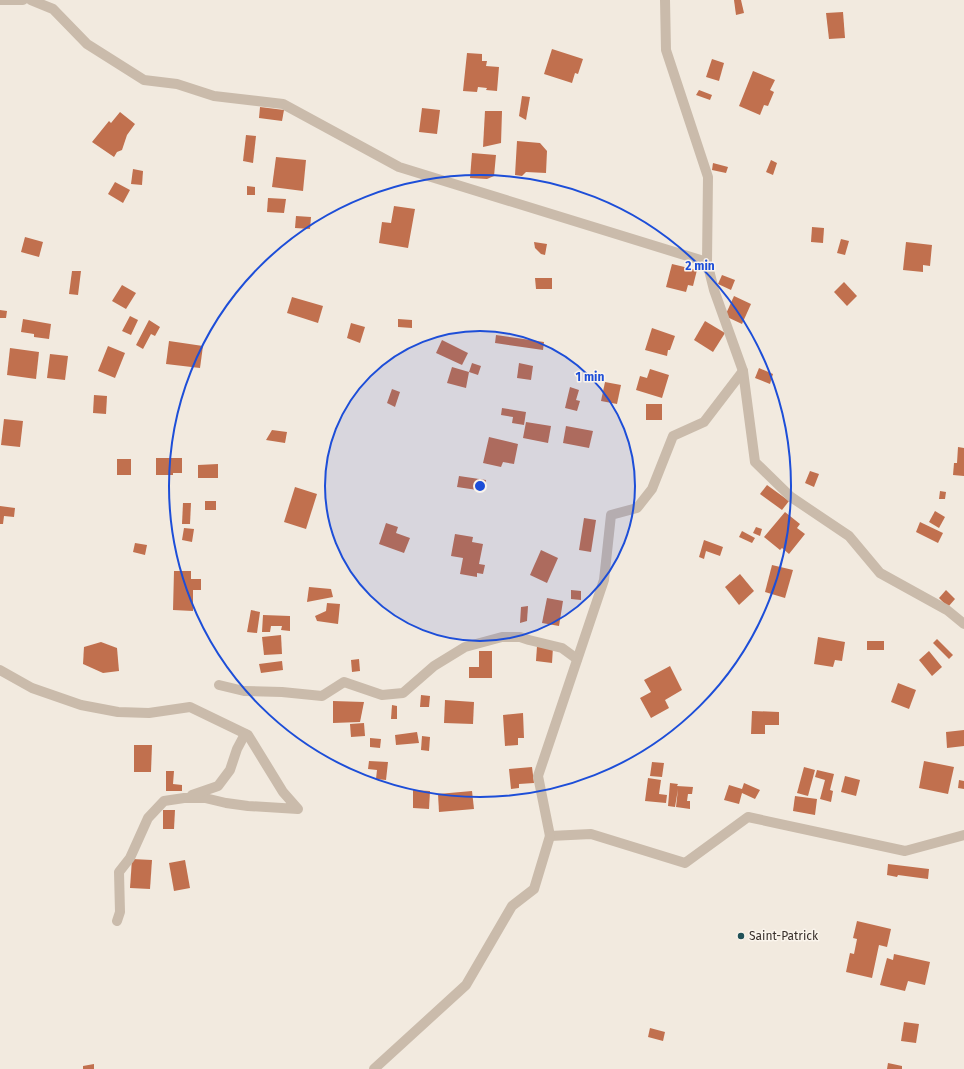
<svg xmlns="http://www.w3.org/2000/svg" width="964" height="1069" viewBox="0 0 964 1069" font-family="'Fira Sans',sans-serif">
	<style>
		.building { fill: #c1704e }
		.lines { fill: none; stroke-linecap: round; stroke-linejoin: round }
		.street { stroke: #cabbab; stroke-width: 10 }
		.ring { fill: none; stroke: #1d4ed8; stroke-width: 2 }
		.poi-dot { fill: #215158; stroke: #faf4ec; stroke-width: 1.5 }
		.labels { text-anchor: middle; stroke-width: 3; stroke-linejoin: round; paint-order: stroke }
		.poi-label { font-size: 12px; fill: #382f2a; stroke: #faf4ec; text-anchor: start }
		.centre { fill: #1d4ed8; stroke: #faf4ec; stroke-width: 2 }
		.ring-label { font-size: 12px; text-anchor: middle; font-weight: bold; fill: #1d4ed8; stroke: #faf4ec; stroke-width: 3; stroke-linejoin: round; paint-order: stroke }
	</style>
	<rect width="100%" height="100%" fill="#f2eadf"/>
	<g class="building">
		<polygon points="734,0 741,0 744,13 736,15"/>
		<polygon points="843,12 845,38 829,39 826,13"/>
		<polygon points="552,49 583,59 578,74 575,73 572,83 544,74"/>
		<polygon points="467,53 482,54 482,61 487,61 486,66 499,67 497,91 486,90 487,88 478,87 477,92 463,91"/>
		<polygon points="712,59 724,63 719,81 706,77"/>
		<polygon points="753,71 775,80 770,90 774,92 768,106 764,105 760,115 739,106"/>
		<polygon points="699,90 712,95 710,100 696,95"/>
		<polygon points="522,96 530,97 526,120 519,116"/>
		<polygon points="260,107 284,110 282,121 259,118"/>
		<polygon points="422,108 440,110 437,134 419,132"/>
		<polygon points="485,111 502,111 501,143 483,147"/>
		<polygon points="120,112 135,124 127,135 122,150 117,152 114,157 92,142 109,121 111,123"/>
		<polygon points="246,135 256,136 253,163 243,161"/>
		<polygon points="517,141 540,143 547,151 546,173 526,172 522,176 515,175"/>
		<polygon points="472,153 496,155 494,176 487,179 470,178"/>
		<polygon points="276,157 306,160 303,191 272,187"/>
		<polygon points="771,160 777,163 773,175 766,172"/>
		<polygon points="713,163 728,167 726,173 712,170"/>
		<polygon points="133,169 143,171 142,185 131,184"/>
		<polygon points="115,182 130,190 123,203 108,194"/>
		<polygon points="247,186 255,187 255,195 247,195"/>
		<polygon points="268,198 286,199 284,213 267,212"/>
		<polygon points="394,206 415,209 408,248 379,243 382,222 391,223"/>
		<polygon points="296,216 311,217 310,229 295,228"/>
		<polygon points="812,227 824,228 823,243 811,242"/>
		<polygon points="25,237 43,242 39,257 21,252"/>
		<polygon points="841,239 849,241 845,255 837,253"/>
		<polygon points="534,242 547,244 545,255 541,254 535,248"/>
		<polygon points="906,242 932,245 930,266 923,265 923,272 903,270"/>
		<polygon points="672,264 697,270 693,286 688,285 686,292 666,287"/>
		<polygon points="72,271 81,271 78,295 69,294"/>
		<polygon points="722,275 735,280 731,290 718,284"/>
		<polygon points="535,278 552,278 552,289 536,289"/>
		<polygon points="844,282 857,296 847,306 834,292"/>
		<polygon points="122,285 136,293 126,309 112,301"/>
		<polygon points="734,296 751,304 742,324 725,316"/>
		<polygon points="292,297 323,306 318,323 287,313"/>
		<polygon points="0,310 7,311 6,318 0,318"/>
		<polygon points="130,316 138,320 131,335 122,331"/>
		<polygon points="23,319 51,324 49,339 34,337 34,334 21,332"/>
		<polygon points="398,319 412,320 412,328 398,327"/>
		<polygon points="149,320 160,327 155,336 151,334 143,349 136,345"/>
		<polygon points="705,321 725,333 713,352 694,340"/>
		<polygon points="351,323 365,327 360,343 347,338"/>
		<polygon points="652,328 675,336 670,350 668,350 667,356 645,350"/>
		<polygon points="496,335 544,342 543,350 495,343"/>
		<polygon points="442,340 468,353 462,365 436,353"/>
		<polygon points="169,341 203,346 200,368 166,364"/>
		<polygon points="108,346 125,353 115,378 98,371"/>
		<polygon points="10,348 39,352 36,379 7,375"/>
		<polygon points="50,354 68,356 65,380 47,378"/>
		<polygon points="472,363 481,366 478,375 469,372"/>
		<polygon points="519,363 533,366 531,380 517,378"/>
		<polygon points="452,367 469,372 466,388 447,383"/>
		<polygon points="759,368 773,374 770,384 755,378"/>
		<polygon points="650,369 669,375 662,398 636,390 640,376 647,378"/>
		<polygon points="605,382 621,385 617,404 601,401"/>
		<polygon points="570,387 579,390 576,400 580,401 577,411 565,408"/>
		<polygon points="392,389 400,392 395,407 387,403"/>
		<polygon points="94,395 107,396 106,414 93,413"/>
		<rect x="646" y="404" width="16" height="16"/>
		<polygon points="502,408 526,412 524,425 512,423 513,417 501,415"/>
		<polygon points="4,419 23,421 20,447 1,445"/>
		<polygon points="526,422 551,426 548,443 523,438"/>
		<polygon points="566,426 593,431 589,448 563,443"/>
		<polygon points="272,430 287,432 285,443 266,440"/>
		<polygon points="489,437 518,444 514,464 503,462 501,467 483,463"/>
		<polygon points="958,447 964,448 964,476 953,475 954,463 957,463"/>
		<polygon points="156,458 182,458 182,473 173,473 173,475 156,475"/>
		<rect x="117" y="459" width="14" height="16"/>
		<polygon points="218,464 218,478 198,478 198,465"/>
		<polygon points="810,471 819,474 814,487 805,483"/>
		<polygon points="459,476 486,480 484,491 457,487"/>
		<polygon points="767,485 789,501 782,510 760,494"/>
		<polygon points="295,487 317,494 306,529 284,522"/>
		<polygon points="940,491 946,492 945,499 939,499"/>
		<rect x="205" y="501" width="11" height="9"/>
		<polygon points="183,503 191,503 190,524 182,524"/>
		<polygon points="0,506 15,508 14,517 4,516 3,524 0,524"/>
		<polygon points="935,511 945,517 939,528 929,522"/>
		<polygon points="785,512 800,524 797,528 805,534 789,554 782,548 780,550 764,537"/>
		<polygon points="584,518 596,520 591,552 579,550"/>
		<polygon points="920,522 943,533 938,543 916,532"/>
		<polygon points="386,523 398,527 396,533 410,538 404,553 379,544"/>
		<polygon points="756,527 762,529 760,536 753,533"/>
		<polygon points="184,528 194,529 192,542 182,540"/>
		<polygon points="742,531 755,538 752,543 739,537"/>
		<polygon points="455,534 473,537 472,542 483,544 479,564 485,565 483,574 477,573 477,577 460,574 463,558 451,556"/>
		<polygon points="704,540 723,547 720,556 706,551 704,559 699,557"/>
		<polygon points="135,543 147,545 145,555 133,552"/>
		<polygon points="541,550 558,558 547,583 530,575"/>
		<polygon points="772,565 793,570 785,598 765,592"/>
		<polygon points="174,571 191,571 191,579 201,579 201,590 193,590 193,611 173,610"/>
		<polygon points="740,574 754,591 739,605 725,587"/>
		<polygon points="309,587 331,589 333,597 307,602"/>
		<polygon points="571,590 581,591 581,600 571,599"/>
		<polygon points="946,590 955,599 948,607 939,598"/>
		<polygon points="547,598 563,601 559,626 542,623"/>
		<polygon points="327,603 340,604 338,624 317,621 315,616 326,611"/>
		<polygon points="528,606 527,621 520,623 521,607"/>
		<polygon points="251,610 260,612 257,633 247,632"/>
		<polygon points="263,615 290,616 290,631 281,630 282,626 271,626 270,632 262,632"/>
		<polygon points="281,635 282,654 264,655 262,637"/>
		<polygon points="818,637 845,642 842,661 835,660 833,667 814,664"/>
		<polygon points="937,639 953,655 949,659 933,643"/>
		<rect x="867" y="641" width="17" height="9"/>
		<polygon points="101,642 117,648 119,671 103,673 83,664 84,647"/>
		<polygon points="537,646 553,647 552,663 536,661"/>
		<polygon points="479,651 492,651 492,678 469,678 469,667 479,667"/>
		<polygon points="929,651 942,667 932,676 919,660"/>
		<polygon points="359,659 360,671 352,672 351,660"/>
		<polygon points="282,661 283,670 261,673 259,664"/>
		<polygon points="670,666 682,690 665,700 669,708 651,718 640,698 651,692 644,680"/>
		<polygon points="898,683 916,690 909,709 891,702"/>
		<polygon points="421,695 430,696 429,707 420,707"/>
		<polygon points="445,700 474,702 473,724 444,723"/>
		<polygon points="333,701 364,702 360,722 333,723"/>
		<polygon points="392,705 397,706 397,719 391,719"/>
		<polygon points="752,711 779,712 779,725 765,725 765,734 751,734"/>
		<polygon points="523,713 524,738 518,738 518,745 505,746 503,715"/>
		<polygon points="364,723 365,736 351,737 350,724"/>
		<polygon points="964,730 964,746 947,748 946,732"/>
		<polygon points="417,732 419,743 396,745 395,735"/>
		<polygon points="422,736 430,737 429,751 421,750"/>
		<polygon points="370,738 381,739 380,748 370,747"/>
		<polygon points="134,745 152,745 151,772 134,772"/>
		<polygon points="369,761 388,762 386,780 376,779 377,770 368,769"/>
		<polygon points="924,761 954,767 948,794 919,788"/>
		<polygon points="652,762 664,763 662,777 650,776"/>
		<polygon points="532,767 534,783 519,784 519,788 511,789 509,769"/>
		<polygon points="804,767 815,770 808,796 797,793"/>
		<polygon points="817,770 834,774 830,790 833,791 831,802 820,799 825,780 815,777"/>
		<polygon points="166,771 174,771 173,784 182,785 182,791 166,791"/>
		<polygon points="845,776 860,780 856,796 841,792"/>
		<polygon points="648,778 661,780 659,794 667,795 666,803 645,801"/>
		<polygon points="959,780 964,781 964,789 958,788"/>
		<polygon points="670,783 678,784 677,786 693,787 692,794 688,794 687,801 690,801 690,809 676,807 678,789 675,807 668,806"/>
		<polygon points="744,783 760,790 755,799 742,793 739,804 724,800 729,785 742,789"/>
		<polygon points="413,790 430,791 429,809 413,808"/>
		<polygon points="472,791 474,809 439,812 438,794"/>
		<polygon points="795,796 817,799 815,815 793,811"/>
		<polygon points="163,810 175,810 174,829 163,829"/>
		<polygon points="132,859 152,860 150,889 130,888"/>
		<polygon points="185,860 190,888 174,891 169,863"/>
		<polygon points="888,864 929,869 928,879 898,875 897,877 887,875"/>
		<polygon points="857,921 891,929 887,947 879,945 872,978 846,972 850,953 854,954 857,939 853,938"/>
		<polygon points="894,954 930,962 925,985 908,981 905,991 880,985 887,958 893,960"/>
		<polygon points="904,1022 919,1024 916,1043 901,1041"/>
		<polygon points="650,1028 665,1032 663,1041 648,1037"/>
		<polygon points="888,1063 902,1066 902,1069 887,1069"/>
		<polygon points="94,1064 94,1069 83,1069 83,1066"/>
	</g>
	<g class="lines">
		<g class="street">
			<polyline points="0,0 23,0"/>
			<polyline points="31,0 53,9 87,44 144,80 177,84 214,96 283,104 399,167 707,262"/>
			<polyline points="665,0 666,50 708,177 707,262 714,290 743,371 755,462 791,497 849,536 880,573 947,610 964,624"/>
			<polyline points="743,371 704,422 673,436 652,489 637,508 611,515 604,580 538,776 550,836 591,834 685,863 748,817 905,851 964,835"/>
			<polyline points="0,670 32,688 81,705 118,712 149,713 190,707 248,735 283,792 298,809 248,806 226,803 205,798 184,798 164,801 148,818 130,858 119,872 120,912 117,921"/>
			<polyline points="219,685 244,691 282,692 322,696 344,682 382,695 403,693 434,666 465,647 502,637 520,637 529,640 562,648 577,659"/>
			<polyline points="192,795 218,786 230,770 237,749 245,734"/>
			<polyline points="374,1069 466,985 512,906 534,889 550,836"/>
		</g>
	</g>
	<circle cx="480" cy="486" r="155" fill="#1d4ed8" fill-opacity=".12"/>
	<g class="ring">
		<circle cx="480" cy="486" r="155"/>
		<circle cx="480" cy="486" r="311"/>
	</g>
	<circle class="poi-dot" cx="741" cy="936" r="4"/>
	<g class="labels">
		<g class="poi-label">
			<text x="749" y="940">Saint-Patrick</text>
		</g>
	</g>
	<circle cx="480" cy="486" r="6" class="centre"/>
	<g class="ring-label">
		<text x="700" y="270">2 min</text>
		<text x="590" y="381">1 min</text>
	</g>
</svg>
